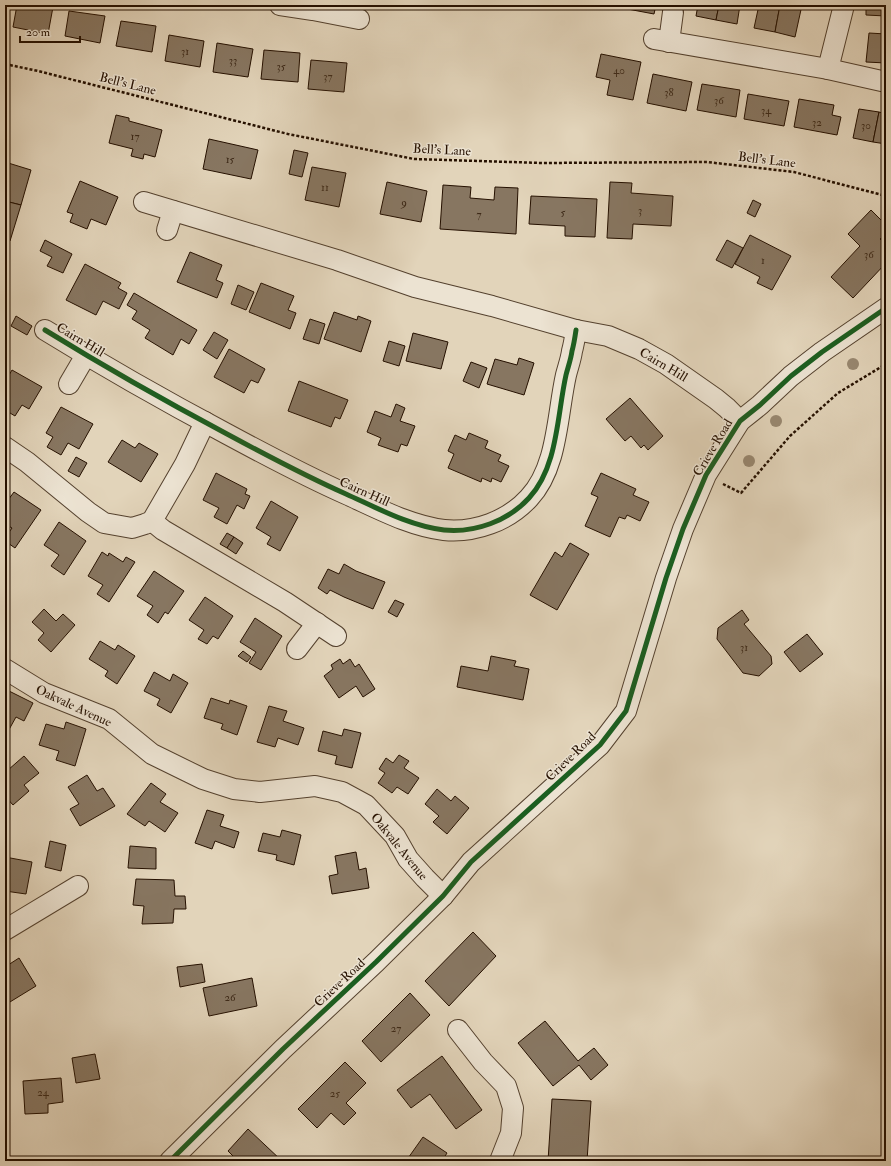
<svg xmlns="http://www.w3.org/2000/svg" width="891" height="1166" viewBox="0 0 891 1166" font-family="'IM FELL Double Pica',serif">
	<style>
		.building { fill: #877661; stroke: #251000 }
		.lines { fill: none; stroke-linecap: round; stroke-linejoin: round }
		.minor-casing { stroke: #54412e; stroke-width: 22 }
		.path { stroke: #251000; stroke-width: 2.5; stroke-dasharray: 3 2; stroke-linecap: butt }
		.minor { stroke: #ece3d2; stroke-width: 20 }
		.cycleway-casing { stroke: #ece3d2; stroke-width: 8 }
		.cycleway { stroke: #1b5e20; stroke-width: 5 }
		.tree { fill: #988871 }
		.labels { text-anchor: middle; stroke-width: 3; stroke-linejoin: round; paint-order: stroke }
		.number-label { font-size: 11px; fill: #3e2a18 }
		.street-label { font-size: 13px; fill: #251000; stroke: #ece3d2 }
	</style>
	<rect width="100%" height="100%" fill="#e2d4ba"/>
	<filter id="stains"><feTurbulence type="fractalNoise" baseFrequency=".005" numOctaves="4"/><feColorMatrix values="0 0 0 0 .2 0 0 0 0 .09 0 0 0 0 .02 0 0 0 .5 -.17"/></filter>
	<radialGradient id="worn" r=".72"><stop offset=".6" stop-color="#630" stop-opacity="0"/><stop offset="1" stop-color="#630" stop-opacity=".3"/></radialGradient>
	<g class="building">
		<polygon points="17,5 38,5 53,7 48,34 13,27"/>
		<polygon points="617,5 656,5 654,14 617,7"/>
		<polygon points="698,5 719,5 716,20 696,16"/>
		<polygon points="719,5 740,5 737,24 716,20"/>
		<polygon points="759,5 780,5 775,32 754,28"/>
		<polygon points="780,5 802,5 795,37 775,32"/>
		<polygon points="866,5 886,5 886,16 866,15"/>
		<polygon points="69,11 105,16 100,43 65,36"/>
		<polygon points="121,21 156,26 152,52 116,46"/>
		<polygon points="869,33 886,34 886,63 866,62"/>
		<polygon points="169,35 204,41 200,67 165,61"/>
		<polygon points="217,43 253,49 248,77 213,72"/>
		<polygon points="264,50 300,53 298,82 261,79"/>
		<polygon points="601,54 641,62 633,100 607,95 610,80 596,77"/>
		<polygon points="311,60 347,63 344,92 308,89"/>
		<polygon points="653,74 692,82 686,111 647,103"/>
		<polygon points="702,84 740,90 736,117 697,110"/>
		<polygon points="748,94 789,101 784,126 744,119"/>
		<polygon points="799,99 834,105 832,115 841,117 837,135 794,127"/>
		<polygon points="859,109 879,112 873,142 853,138"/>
		<polygon points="879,112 886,114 886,144 873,142"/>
		<polygon points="116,115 129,118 129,121 162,130 155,157 144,154 143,159 131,156 133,149 109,143"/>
		<polygon points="209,139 258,150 251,179 203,169"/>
		<polygon points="294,150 308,153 302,177 289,174"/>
		<polygon points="5,162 31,170 21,205 5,201"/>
		<polygon points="312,167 346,173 339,207 305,200"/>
		<polygon points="80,181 118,197 106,225 91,219 87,229 70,222 73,214 67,212"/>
		<polygon points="387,182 427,191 421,222 380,214"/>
		<polygon points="610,182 632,183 631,193 673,196 671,226 633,224 632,239 607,238"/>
		<polygon points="443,185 471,187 470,198 494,200 495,187 518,188 516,234 440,229"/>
		<polygon points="531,196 597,199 595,237 565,236 565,226 529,224"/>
		<polygon points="753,200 761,204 755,217 747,213"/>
		<polygon points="5,201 21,205 10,241 5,239"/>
		<polygon points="871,210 886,225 886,233 880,239 886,245 886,263 853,298 831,277 860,246 848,234"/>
		<polygon points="750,235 791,256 772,290 757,283 760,277 735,264"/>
		<polygon points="45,240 72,254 63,273 47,266 52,257 40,251"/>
		<polygon points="727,240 743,248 732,268 716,260"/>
		<polygon points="190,252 222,265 216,280 223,283 217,298 177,282"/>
		<polygon points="85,264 121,283 118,288 127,293 119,309 103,301 96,315 66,300"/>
		<polygon points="261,283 294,296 288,310 296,313 290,329 249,312"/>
		<polygon points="238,285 254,292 246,310 231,304"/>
		<polygon points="134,293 197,330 189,344 181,339 173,355 145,338 150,330 132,319 137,311 127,305"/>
		<polygon points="334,312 357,320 358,316 371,321 361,352 324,339"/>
		<polygon points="16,316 32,326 27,335 11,326"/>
		<polygon points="310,319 325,324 319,344 303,339"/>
		<polygon points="214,332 228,340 217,359 203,350"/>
		<polygon points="413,333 448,342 441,369 406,361"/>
		<polygon points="389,341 405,346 399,366 383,361"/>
		<polygon points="229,349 265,369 258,383 251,380 244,393 214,377"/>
		<polygon points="519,358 534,363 524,395 487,384 495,359 517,365"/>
		<polygon points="471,362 487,368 479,388 463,381"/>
		<polygon points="12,370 42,387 29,409 22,405 15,416 5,410 5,402 7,398 5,397 5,382"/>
		<polygon points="299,381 348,400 340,419 335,417 331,427 288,411"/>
		<polygon points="630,398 663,436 648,450 644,445 641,448 631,436 625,441 606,419"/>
		<polygon points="396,404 405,408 400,421 415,426 407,446 401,444 398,452 378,445 381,438 367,432 375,411 391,417"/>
		<polygon points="61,407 93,424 79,449 68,443 61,455 47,447 53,437 46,433"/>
		<polygon points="469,433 488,441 485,448 501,455 498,461 509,466 501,482 492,478 491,482 482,478 481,482 448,468 454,454 448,451 455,435 466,440"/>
		<polygon points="122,440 135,448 139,443 158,454 141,482 108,462"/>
		<polygon points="76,457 87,463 79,477 68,471"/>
		<polygon points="216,473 247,489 245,494 250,496 244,509 237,505 227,524 214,517 219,508 203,500"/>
		<polygon points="601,473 636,489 633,495 649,502 640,521 627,515 625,519 619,517 610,537 585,526 598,497 591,494"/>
		<polygon points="14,492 41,510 15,548 5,541 5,538 12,528 5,524 5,504"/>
		<polygon points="271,501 298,517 280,551 267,544 271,537 256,528"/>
		<polygon points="59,522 86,541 64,575 51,566 59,555 44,545"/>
		<polygon points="227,533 234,537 227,548 220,544"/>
		<polygon points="234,537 243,543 236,554 227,548"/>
		<polygon points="570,543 589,554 557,610 530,595 555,552 562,557"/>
		<polygon points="102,552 108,556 109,553 123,562 126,557 135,562 109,602 97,594 103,585 88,576"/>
		<polygon points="344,564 356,571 385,582 373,609 344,597 330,590 327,594 318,588 328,569 339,574"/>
		<polygon points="154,571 184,591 168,614 165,612 158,623 147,615 153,606 137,596"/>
		<polygon points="205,597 233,616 218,639 213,636 207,644 198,639 204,630 189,620"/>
		<polygon points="395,600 404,604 397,617 388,612"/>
		<polygon points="44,609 56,621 63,614 75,625 51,652 38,640 44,633 32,622"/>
		<polygon points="742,610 749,620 744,624 771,656 772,664 759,676 743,673 717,639 718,628"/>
		<polygon points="255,618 282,636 261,670 249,663 256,652 240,642"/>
		<polygon points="807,634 823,654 800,672 784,652"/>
		<polygon points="100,641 115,650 118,645 135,656 117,684 105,676 108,671 89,659"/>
		<polygon points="243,651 251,657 247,662 238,656"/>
		<polygon points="491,656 516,661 514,666 529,669 523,700 457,687 461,666 488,671"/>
		<polygon points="340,659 343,664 350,659 355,667 359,664 375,689 363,697 356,686 339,698 324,676 333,669 331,665"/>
		<polygon points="154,672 170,681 173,674 188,683 171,713 157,705 160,699 144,691"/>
		<polygon points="5,689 33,703 24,721 16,717 6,735 5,734"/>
		<polygon points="211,698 229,704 230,700 247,706 237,735 221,729 223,724 204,718"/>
		<polygon points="269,706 287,711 283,721 304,728 298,745 278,738 275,747 257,742"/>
		<polygon points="66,722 86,729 75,766 56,760 59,751 39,745 46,724 64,729"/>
		<polygon points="344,729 361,733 352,768 335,764 337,756 318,751 323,731 342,736"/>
		<polygon points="399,755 409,761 404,768 419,778 408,794 397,787 392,793 378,783 385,773 379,769 386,758 393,763"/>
		<polygon points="24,756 39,773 24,785 29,791 13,805 5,796 5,765 8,770"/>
		<polygon points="87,775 97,791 103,788 115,806 80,826 70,809 79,804 68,787"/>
		<polygon points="151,783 166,794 160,802 178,813 165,832 149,821 145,826 127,814"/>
		<polygon points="437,789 451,801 455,796 469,808 447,834 433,822 439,816 425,804"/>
		<polygon points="207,810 224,815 220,826 239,832 234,848 215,841 212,849 195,843"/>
		<polygon points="282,830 301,835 294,865 276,860 277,855 258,851 263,833 280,837"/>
		<polygon points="50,841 66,845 61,871 45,867"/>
		<polygon points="130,846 156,848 156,869 128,868"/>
		<polygon points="356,852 359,870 366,868 369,888 332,894 329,876 338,874 335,856"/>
		<polygon points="5,857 32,862 26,894 5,891"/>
		<polygon points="136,879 174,880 175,896 185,896 186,909 174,909 173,923 142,924 144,906 133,905"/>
		<polygon points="473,932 496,956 449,1006 425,981"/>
		<polygon points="19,958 36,986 5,1005 5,967"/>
		<polygon points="202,964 205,982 180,987 177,967"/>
		<polygon points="252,978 257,1006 209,1016 203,988"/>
		<polygon points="410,993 430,1015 381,1062 362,1041"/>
		<polygon points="545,1021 578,1061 594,1048 608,1065 591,1080 579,1065 553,1086 518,1043"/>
		<polygon points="95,1054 100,1079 76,1083 72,1058"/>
		<polygon points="442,1056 482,1110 456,1129 430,1094 411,1108 397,1090"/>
		<polygon points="345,1062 366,1083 346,1103 356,1113 344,1125 331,1113 317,1128 298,1109"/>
		<polygon points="61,1078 63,1102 48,1104 48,1113 25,1114 23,1081"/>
		<polygon points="552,1099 591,1101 587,1161 548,1161"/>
		<polygon points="248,1129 282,1161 238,1161 228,1151"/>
		<polygon points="423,1137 447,1153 442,1161 406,1161"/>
	</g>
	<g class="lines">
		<g class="minor-casing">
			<g id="minor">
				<polyline points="280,5 313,10 359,19"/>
				<polyline points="844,5 828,69 886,82"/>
				<polyline points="654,39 828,69"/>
				<polyline points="669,42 673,12"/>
				<polyline points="144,202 337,260 415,287 492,306 576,330 608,336 639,349 666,364 716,399 727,408 740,421"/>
				<polyline points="167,230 173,211"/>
				<path d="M45,330C105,367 165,401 227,434C266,455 305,476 346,494C377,508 410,526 444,530C475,533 508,521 529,498C558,467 557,415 566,375C568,367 571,359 572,351C574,344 575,337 576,330"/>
				<polyline points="69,384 86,355"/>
				<polyline points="5,447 27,462 88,512 104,523 132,528 145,524 152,521 185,464 205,422"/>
				<polyline points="152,521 163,530 285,602 336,636"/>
				<polyline points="297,649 317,623"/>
				<polyline points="5,669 44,693 109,719 152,754 203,779 234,789 260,792 315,786 342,792 366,805 395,836 408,859 425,878 443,896"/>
				<polyline points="5,930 78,886"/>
				<polyline points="458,1030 483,1062 506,1086 513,1108 511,1133 500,1161"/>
				<polyline points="170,1161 283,1049 376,962 443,896 471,862 600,745 626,711 666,578 683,529 706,475 740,421 760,405 791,376 822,352 886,308"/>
			</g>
		</g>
		<g class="path">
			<polyline points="5,64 38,71 288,134 414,159 542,163 707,162 794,172 886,196"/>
			<polyline points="723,484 741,493 790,436 838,393 886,364"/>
		</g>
		<use href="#minor" class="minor"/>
		<g class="cycleway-casing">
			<g id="cycleway">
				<path d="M45,330C105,367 165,401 227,434C266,455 305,476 346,494C377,508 410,526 444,530C475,533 508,521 529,498C558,467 557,415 566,375C568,367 571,359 572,351C574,344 575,337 576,330"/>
				<polyline points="170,1161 283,1049 376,962 443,896 471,862 600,745 626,711 666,578 683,529 706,475 740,421 760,405 791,376 822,352 886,308"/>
			</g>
		</g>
		<use href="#cycleway" class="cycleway"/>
	</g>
	<g class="tree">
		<circle cx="853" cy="364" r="6"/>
		<circle cx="776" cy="421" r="6"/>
		<circle cx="749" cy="461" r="6"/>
	</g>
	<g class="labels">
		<g class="number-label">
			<text x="185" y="55">31</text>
			<text x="233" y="64">33</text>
			<text x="281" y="70">35</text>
			<text x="619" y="74">40</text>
			<text x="328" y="80">37</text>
			<text x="669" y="96">38</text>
			<text x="719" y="104">36</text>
			<text x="766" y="114">34</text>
			<text x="817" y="126">32</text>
			<text x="866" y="129">30</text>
			<text x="135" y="140">17</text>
			<text x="230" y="163">15</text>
			<text x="325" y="191">11</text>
			<text x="404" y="206">9</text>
			<text x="640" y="214">3</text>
			<text x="563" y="216">5</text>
			<text x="479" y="218">7</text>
			<text x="869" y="258">36</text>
			<text x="763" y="264">1</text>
			<text x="744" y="651">31</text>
			<text x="230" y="1001">26</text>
			<text x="396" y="1032">27</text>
			<text x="43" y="1096">24</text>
			<text x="335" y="1097">25</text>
		</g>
		<g class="street-label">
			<text transform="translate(128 83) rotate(14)" y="5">Bell's Lane</text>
			<text transform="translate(442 149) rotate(3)" y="5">Bell's Lane</text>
			<text transform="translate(767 159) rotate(7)" y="5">Bell's Lane</text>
			<text transform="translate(81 339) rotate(31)" y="5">Cairn Hill</text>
			<text transform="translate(664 364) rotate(31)" y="5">Cairn Hill</text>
			<text transform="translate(712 447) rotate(-59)" y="5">Crieve Road</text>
			<text transform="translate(365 491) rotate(24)" y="5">Cairn Hill</text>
			<text transform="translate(74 705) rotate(25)" y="5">Oakvale Avenue</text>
			<text transform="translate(570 756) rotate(-44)" y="5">Crieve Road</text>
			<text transform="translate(400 846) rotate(51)" y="5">Oakvale Avenue</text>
			<text transform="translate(339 982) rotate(-43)" y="5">Crieve Road</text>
		</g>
	</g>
	<rect width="891" height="1166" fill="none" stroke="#e2d4ba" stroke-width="20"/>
	<rect x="6" y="6" width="879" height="1154" fill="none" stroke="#251000" stroke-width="2"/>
	<rect x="10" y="10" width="871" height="1146" fill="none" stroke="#251000"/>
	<path d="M20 36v6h60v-6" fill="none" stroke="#251000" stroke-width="2"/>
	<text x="26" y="36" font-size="12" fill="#251000" stroke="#ece3d2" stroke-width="3" paint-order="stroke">20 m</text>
	<rect width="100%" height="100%" filter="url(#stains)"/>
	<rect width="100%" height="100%" fill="url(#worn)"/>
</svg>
